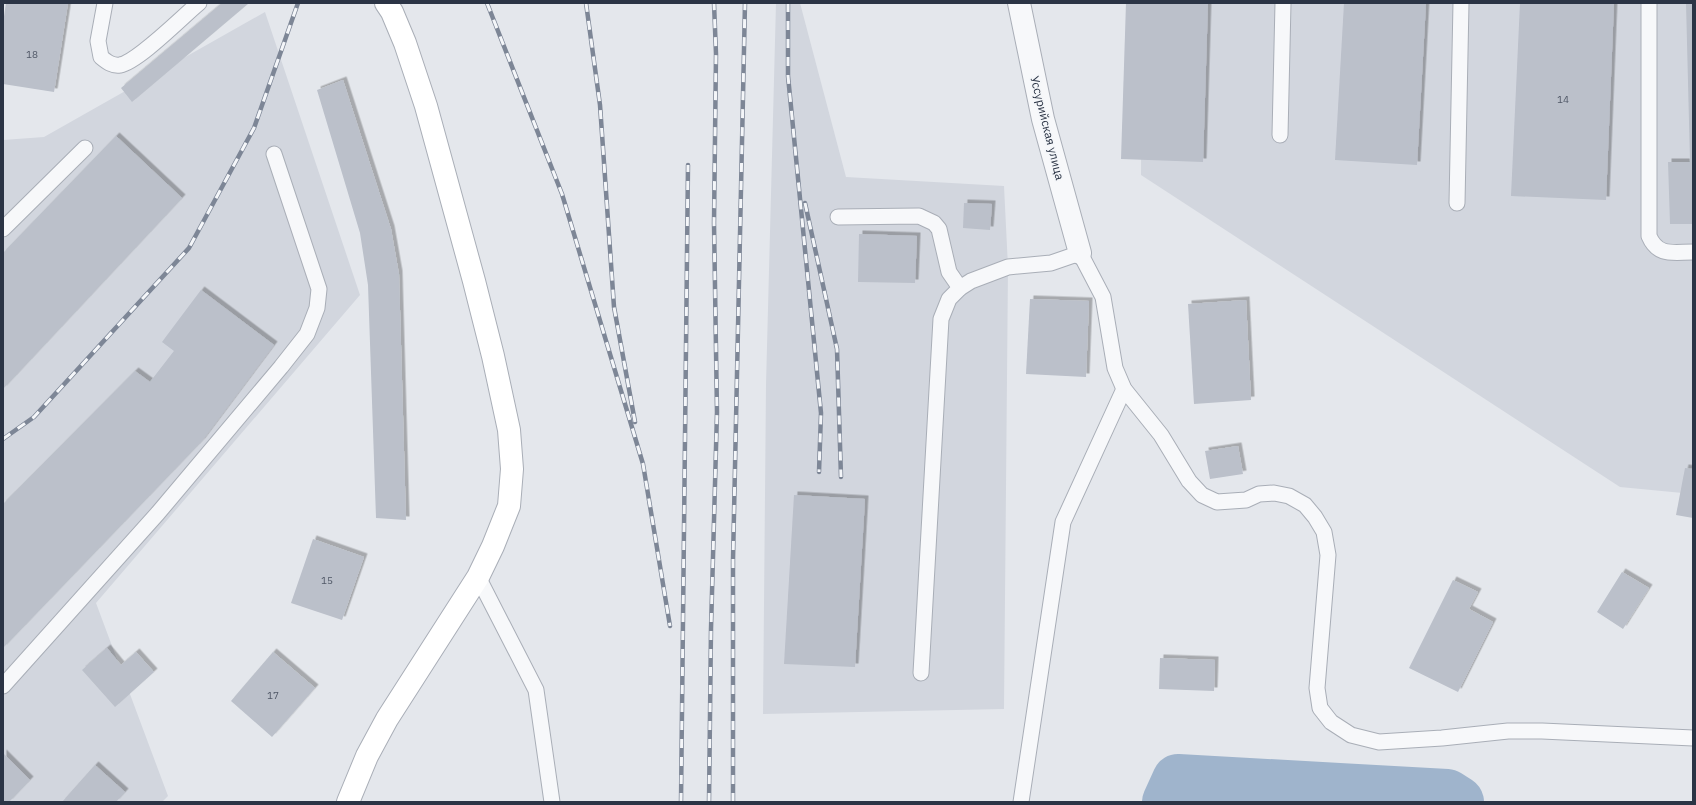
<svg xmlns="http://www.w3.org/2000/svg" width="1696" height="805" viewBox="0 0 1696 805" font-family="'IBM Plex Sans',sans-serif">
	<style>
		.built { fill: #d2d6de }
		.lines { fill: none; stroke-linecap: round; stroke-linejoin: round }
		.river { stroke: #9fb4cc; stroke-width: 52 }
		.building { fill: #bbc0ca; filter: url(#shadow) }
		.lane-casing { stroke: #a9aeb7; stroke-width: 17 }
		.street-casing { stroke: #a9aeb7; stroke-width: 24 }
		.secondary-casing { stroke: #a9aeb7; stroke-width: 24 }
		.lane { stroke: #f7f8fa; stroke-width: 15 }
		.street { stroke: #f7f8fa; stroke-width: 22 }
		.secondary { stroke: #fff; stroke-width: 22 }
		.rail-casing { stroke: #7d8696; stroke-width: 4.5 }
		.rail { stroke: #f4f6f9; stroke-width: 3; stroke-dasharray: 9; stroke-linecap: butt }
		.labels { text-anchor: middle; stroke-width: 3; stroke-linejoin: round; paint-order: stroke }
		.number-label { font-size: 10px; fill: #4f5766 }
		.street-label { font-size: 12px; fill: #2b3445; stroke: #f4f6f9 }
	</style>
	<defs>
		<filter id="shadow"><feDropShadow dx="3.5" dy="-3.5" stdDeviation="0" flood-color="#0004"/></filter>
	</defs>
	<rect width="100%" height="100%" fill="#e4e7ec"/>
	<g class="built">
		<polygon points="776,3 800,3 846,177 1004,186 1008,267 1004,709 763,714 766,385"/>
		<polygon points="1142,3 1693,3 1693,494 1620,487 1141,175"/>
		<polygon points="265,12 360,295 96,603 168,796 162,802 3,802 3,140 44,137"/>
	</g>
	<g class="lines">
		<polyline class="river" points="1168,802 1178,780 1447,795 1458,802"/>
	</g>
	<g class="building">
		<polygon points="6,3 68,3 54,92 3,84 3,23"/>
		<polygon points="222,3 249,3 132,102 121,88"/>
		<polygon points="1126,3 1208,3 1203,162 1121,159"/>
		<polygon points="1344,3 1426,3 1417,165 1335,160"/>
		<polygon points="1520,3 1614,3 1606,200 1511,196"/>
		<polygon points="1686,3 1693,3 1693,224 1670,224 1668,162 1690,162"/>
		<polygon points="343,80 391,229 399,274 406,520 376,518 368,285 360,233 317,90"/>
		<polygon points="116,136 182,198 3,389 3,253"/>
		<polygon points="964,203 992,204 990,230 963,228"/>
		<polygon points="859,234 917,236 915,283 858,282"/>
		<polygon points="201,290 274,345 202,441 3,648 3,504 135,371 150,382 174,351 162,342"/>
		<polygon points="1030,299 1089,301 1086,377 1026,374"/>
		<polygon points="1246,300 1251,400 1194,404 1188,304"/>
		<polygon points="1238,446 1243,474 1210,479 1205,451"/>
		<polygon points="1685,468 1693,469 1693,518 1676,515"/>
		<polygon points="794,495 865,499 855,667 784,664"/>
		<polygon points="313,539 364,557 342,620 291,603"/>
		<polygon points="1622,572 1649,588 1623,629 1597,612"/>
		<polygon points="1453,580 1478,592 1469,609 1493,622 1458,692 1409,668"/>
		<polygon points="107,648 121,665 136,652 154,672 115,707 82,670"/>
		<polygon points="273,652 315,688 272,737 231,701"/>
		<polygon points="1160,658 1215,660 1214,691 1159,689"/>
		<polygon points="3,753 30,780 9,802 3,802"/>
		<polygon points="95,765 125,792 116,802 62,802"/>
	</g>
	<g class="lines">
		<g class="lane-casing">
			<g id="lane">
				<path d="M105,3L98,41L101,57C107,62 112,66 120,65C138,62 183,16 199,3"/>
				<path d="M1649,3V236C1658,257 1673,252 1693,252"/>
				<polyline points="1280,135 1283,3"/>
				<polyline points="1457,203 1461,3"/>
				<polyline points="838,217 919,216 934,223 939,229 949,272 960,288"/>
				<polyline points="3,229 85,148"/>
				<polyline points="478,577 536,690 552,802"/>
				<polyline points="921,673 941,319 949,299 960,288 971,281 1008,267 1051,263 1080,253 1103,297 1115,368 1124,389 1161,435 1189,481 1202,495 1217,502 1246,500 1259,494 1274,493 1289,496 1305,505 1315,517 1324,532 1328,555 1317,688 1320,708 1331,722 1351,735 1379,742 1442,738 1508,731 1542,731 1693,738"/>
				<polyline points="3,686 158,513 281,367 307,334 317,308 319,289 274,154"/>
				<polyline points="1021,802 1063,522 1124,389"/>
			</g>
		</g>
		<g class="street-casing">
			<polyline id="street" points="1019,3 1043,119 1080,253"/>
		</g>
		<g class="secondary-casing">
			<polyline id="secondary" points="348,802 367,756 387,719 478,577 493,546 509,506 512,469 509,430 493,356 474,281 426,106 405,43 392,12 386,3"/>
		</g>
		<use href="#lane" class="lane"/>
		<use href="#street" class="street"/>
		<use href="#secondary" class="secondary"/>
		<g class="rail-casing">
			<g id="rail">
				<polyline points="487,3 562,194 643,464 670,626"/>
				<polyline points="586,3 600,105 614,307 635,422"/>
				<polyline points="788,3 788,76 821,413 819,472"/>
				<polyline points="805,203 837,349 841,477"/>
				<polyline points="3,439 34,417 189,248 254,128 298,3"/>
				<polyline points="681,802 688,165"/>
				<polyline points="709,802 711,629 717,412 714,223 716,54 714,3"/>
				<polyline points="733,802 733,560 745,3"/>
			</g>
		</g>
		<use href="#rail" class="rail"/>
	</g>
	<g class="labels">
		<g class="number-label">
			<text x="32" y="58">18</text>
			<text x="1563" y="103">14</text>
			<text x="327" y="584">15</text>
			<text x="273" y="699">17</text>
		</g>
		<g class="street-label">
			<text transform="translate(1047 128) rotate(76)" y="4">Уссурийская улица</text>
		</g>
	</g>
	<rect width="1696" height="805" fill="none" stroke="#2b3445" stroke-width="8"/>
</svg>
